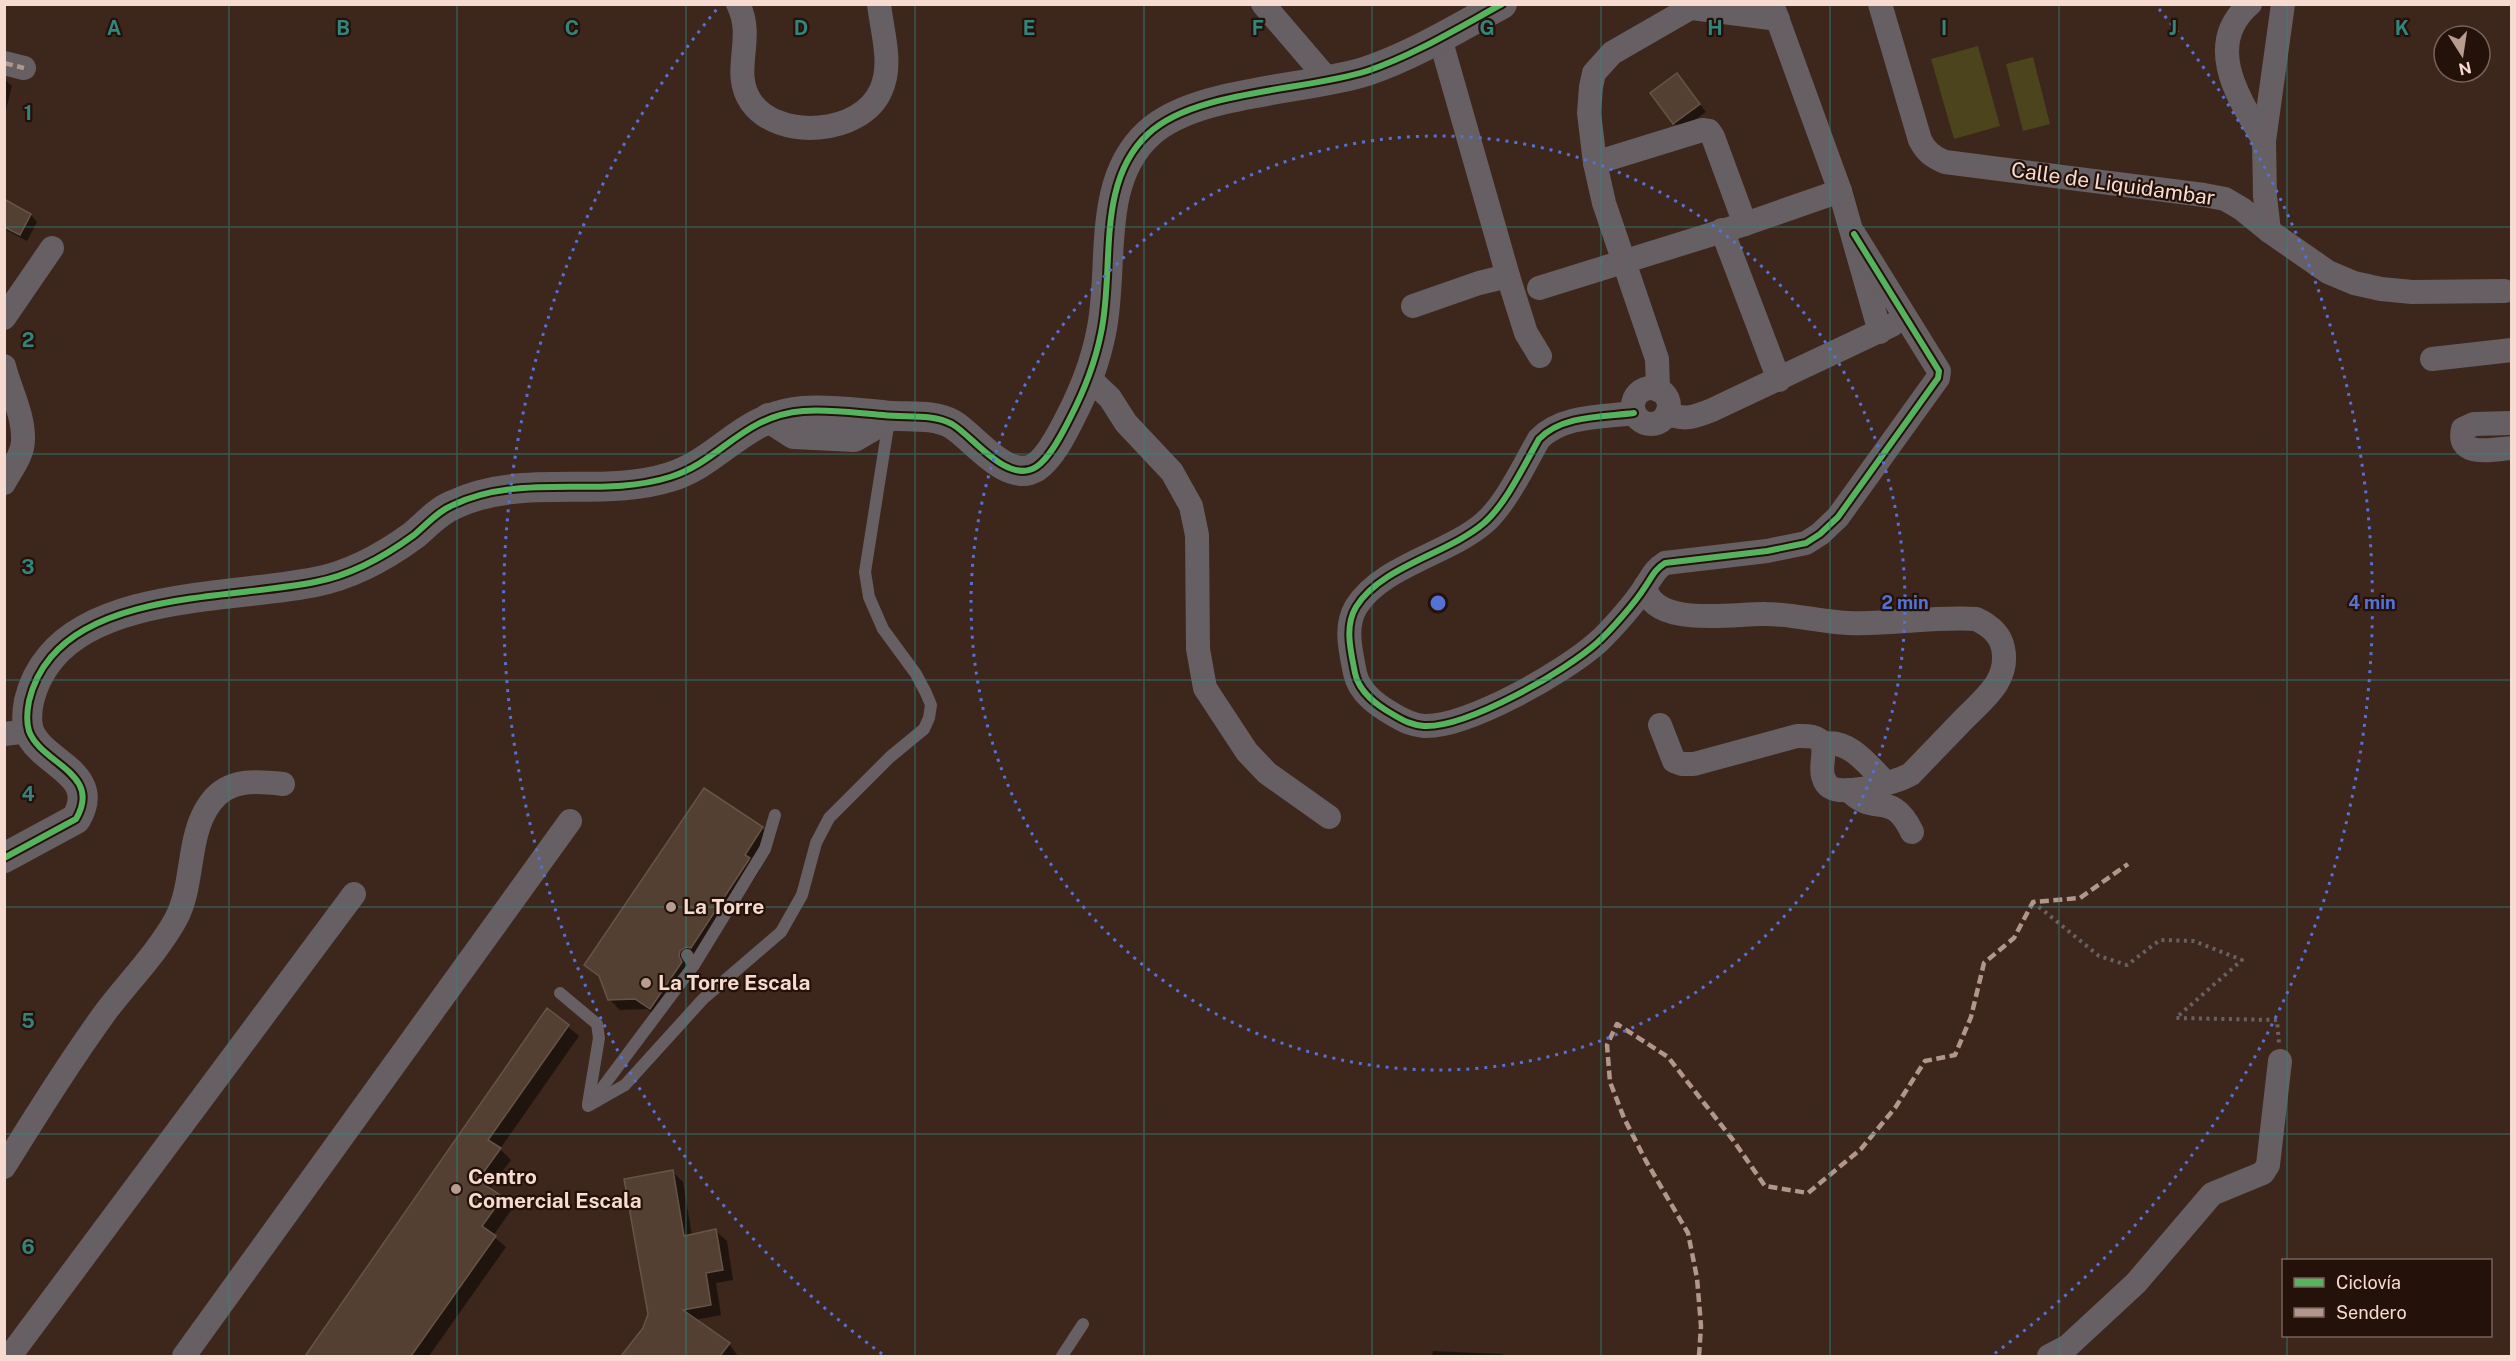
<svg xmlns="http://www.w3.org/2000/svg" width="2516" height="1361" viewBox="0 0 2516 1361" font-family="'Public Sans',sans-serif">
	<style>
		.green { fill: #4c441c }
		.shadow { fill: #0007 }
		.building { fill: #544033; stroke: #665449; stroke-width: 1.5 }
		.lines { fill: none; stroke-linecap: round; stroke-linejoin: round }
		.path { stroke: #686162; stroke-width: 4; stroke-dasharray: 3 4.5; stroke-linecap: butt }
		.service { stroke: #665f63; stroke-width: 12 }
		.minor { stroke: #665f63; stroke-width: 24 }
		.tertiary { stroke: #665f63; stroke-width: 30 }
		.quiet { stroke: #b2968c; stroke-width: 4.5; stroke-dasharray: 9 4.5; stroke-linecap: butt }
		.cycleway-casing { stroke: #241109; stroke-width: 10 }
		.cycleway { stroke: #56b35d; stroke-width: 6 }
		.grid { fill: none; stroke: #32857d; stroke-width: 1.5; stroke-opacity: 0.55 }
		.ring { fill: none; stroke: #5471d6; stroke-width: 3; stroke-dasharray: 3 6 }
		.poi-dot { fill: #b79c91; stroke: #241109; stroke-width: 2 }
		.labels { text-anchor: middle; stroke-width: 4.5; stroke-linejoin: round; paint-order: stroke }
		.street-label { font-size: 21px; fill: #f8dbd0; stroke: #241109 }
		.poi-label { font-size: 21px; font-weight: bold; fill: #f8dbd0; stroke: #241109; text-anchor: start }
		.grid-label { font-size: 20px; text-anchor: middle; font-weight: bold; fill: #32857d; stroke: #241109; stroke-width: 4.5; stroke-linejoin: round; paint-order: stroke }
		.centre { fill: #5471d6; stroke: #241109; stroke-width: 3 }
		.ring-label { font-size: 18px; text-anchor: middle; font-weight: bold; fill: #5471d6; stroke: #241109; stroke-width: 4.5; stroke-linejoin: round; paint-order: stroke }
	</style>
	<rect width="100%" height="100%" fill="#3d261c"/>
	<g class="green">
		<polygon points="1978,46 2000,126 1954,139 1931,59"/>
		<polygon points="2033,57 2050,124 2023,131 2006,64"/>
	</g>
	<g class="shadow">
		<polygon points="1677,75 1706,112 1681,130 1674,123"/>
		<polygon points="4,79 12,86 4,118"/>
		<polygon points="4,201 31,215 37,222 27,241 4,229"/>
		<polygon points="762,828 773,839 756,866 760,870 661,1019 647,1009 620,1010 609,999 602,979 586,965"/>
		<polygon points="547,1010 579,1036 500,1149 511,1160 489,1190 512,1209 493,1236 506,1247 429,1356 307,1356"/>
		<polygon points="672,1171 683,1182 692,1236 716,1231 727,1241 733,1280 716,1283 721,1315 695,1320 729,1344 738,1356 623,1356 644,1329 650,1315"/>
		<polygon points="1433,1351 1502,1354 1505,1356 1432,1356"/>
	</g>
	<g class="building">
		<polygon points="1677,73 1700,104 1673,124 1650,93"/>
		<polygon points="4,199 31,214 20,235 4,227"/>
		<polygon points="704,788 763,827 745,855 750,858 691,948 686,947 680,951 679,956 682,962 650,1009 635,999 608,1000 599,976 584,965"/>
		<polygon points="547,1008 569,1025 488,1140 501,1148 478,1180 503,1197 482,1226 496,1236 411,1356 305,1356"/>
		<polygon points="673,1170 684,1236 716,1229 723,1270 706,1273 711,1305 683,1310 730,1343 720,1356 621,1356 643,1328 648,1314 624,1179"/>
	</g>
	<g class="lines">
		<polyline class="path" points="2033,902 2099,956 2127,965 2160,940 2194,941 2242,960 2176,1018 2277,1020 2279,1043"/>
		<g class="service">
			<polyline points="694,965 765,849 775,815"/>
			<polyline points="560,993 597,1024 599,1038 588,1104"/>
			<polyline points="593,1100 694,965 687,955"/>
			<polyline points="588,1106 625,1085 703,999 781,932 802,895 816,843 829,818 890,757 924,729 929,718 931,705 926,693 916,674 883,629 869,597 865,572 889,420"/>
			<polyline points="1062,1356 1083,1324"/>
		</g>
		<g class="minor">
			<path d="M738,4C756,39 730,71 751,102C778,141 862,135 881,90C893,64 882,32 879,4"/>
			<polyline points="1263,4 1329,81"/>
			<polyline points="1772,4 1840,191 1880,332"/>
			<path d="M1880,4L1920,140C1926,152 1933,157 1945,162L2204,195L2225,199L2242,209L2269,231L2328,272L2354,283L2381,289L2412,292L2504,291"/>
			<path d="M2250,4C2202,45 2240,100 2264,141"/>
			<polyline points="1692,8 1778,19"/>
			<polyline points="1440,38 1508,276 1526,333 1540,356"/>
			<polyline points="4,63 24,68"/>
			<polyline points="1595,163 1702,130 1709,131 1713,137 1745,224"/>
			<polyline points="1722,230 1779,380"/>
			<polyline points="2269,231 2265,196 2264,141 2283,4"/>
			<polyline points="1539,288 1745,224 1840,191"/>
			<polyline points="1413,306 1479,283 1508,276"/>
			<polyline points="4,318 52,248"/>
			<polyline points="2432,359 2512,350"/>
			<path d="M4,366C10,390 24,415 23,440C23,455 11,470 4,483"/>
			<polyline points="1089,378 1110,398 1126,423 1172,472 1191,506 1197,535 1198,649 1205,688 1247,752 1267,773 1329,817"/>
			<circle cx="1651" cy="406" r="18"/>
			<polyline points="1658,390 1657,359 1604,203 1595,163 1589,113 1591,87 1594,73 1612,53 1697,4"/>
			<path d="M1634,413C1603,417 1562,415 1539,439C1524,465 1506,504 1484,523C1448,554 1381,566 1356,607C1344,627 1351,652 1355,673C1359,693 1378,706 1394,715C1404,721 1412,725 1424,726C1467,728 1566,671 1598,642C1611,630 1635,603 1645,587C1652,577 1654,570 1665,563L1767,551L1806,543L1820,534L1838,517L1938,378L1939,371L1854,234"/>
			<path d="M1667,413C1684,421 1695,417 1712,410L1892,325"/>
			<path d="M2512,423L2474,424L2463,429C2456,459 2494,449 2512,448"/>
			<path d="M1645,587C1654,629 1734,613 1766,614C1793,614 1820,622 1848,623C1891,625 1934,616 1976,619C1989,625 2000,633 2003,648C2010,681 1983,699 1962,721C1945,739 1928,756 1911,774C1897,782 1844,797 1830,787C1827,785 1824,780 1823,776C1820,766 1826,753 1822,744C1819,735 1805,736 1797,736L1694,764H1682L1674,761L1660,725"/>
			<polyline points="4,734 29,731"/>
			<path d="M1823,744C1849,738 1869,766 1886,783"/>
			<path d="M1849,790C1874,818 1891,788 1912,832"/>
			<path d="M4,1167C37,1114 70,1061 107,1010C130,980 157,953 176,919C195,883 186,835 211,802C229,778 257,781 283,784"/>
			<polyline points="10,1356 354,894"/>
			<polyline points="184,1356 570,821"/>
			<polyline points="2049,1356 2068,1346 2136,1283 2212,1194 2263,1173 2268,1165 2280,1061"/>
		</g>
		<g class="tertiary">
			<polyline points="769,418 794,434 854,437 890,416"/>
			<path d="M4,858L76,819C103,773 41,764 29,731C26,721 27,711 29,701C33,684 40,670 51,657C105,592 237,598 315,582C352,575 384,557 414,535C426,525 438,511 453,505C522,472 600,499 670,477C721,461 742,416 803,411C830,409 856,413 883,415C906,418 931,413 952,424C973,436 1007,485 1036,467C1050,458 1063,432 1070,418C1084,391 1095,363 1101,333C1115,269 1095,183 1148,134C1194,90 1305,91 1367,71C1414,55 1458,28 1502,4"/>
		</g>
		<g class="quiet">
			<polyline points="4,63 24,68"/>
			<polyline points="1699,1356 1701,1326 1697,1278 1688,1233 1646,1161 1624,1118 1610,1082 1607,1045 1617,1024 1668,1057 1733,1140 1765,1186 1808,1193 1861,1149 1895,1108 1925,1061 1955,1055 1971,1017 1984,963 2014,938 2033,902 2080,898 2128,864"/>
		</g>
		<g class="cycleway-casing">
			<g id="cycleway">
				<path d="M1634,413C1603,417 1562,415 1539,439C1524,465 1506,504 1484,523C1448,554 1381,566 1356,607C1344,627 1351,652 1355,673C1359,693 1378,706 1394,715C1404,721 1412,725 1424,726C1467,728 1566,671 1598,642C1611,630 1635,603 1645,587C1652,577 1654,570 1665,563L1767,551L1806,543L1820,534L1838,517L1938,378L1939,371L1854,234"/>
				<path d="M4,858L76,819C103,773 41,764 29,731C26,721 27,711 29,701C33,684 40,670 51,657C105,592 237,598 315,582C352,575 384,557 414,535C426,525 438,511 453,505C522,472 600,499 670,477C721,461 742,416 803,411C830,409 856,413 883,415C906,418 931,413 952,424C973,436 1007,485 1036,467C1050,458 1063,432 1070,418C1084,391 1095,363 1101,333C1115,269 1095,183 1148,134C1194,90 1305,91 1367,71C1414,55 1458,28 1502,4"/>
			</g>
		</g>
		<use href="#cycleway" class="cycleway"/>
	</g>
	<path class="grid" d="M229,4V1356M457,4V1356M686,4V1356M915,4V1356M1144,4V1356M1372,4V1356M1601,4V1356M1830,4V1356M2059,4V1356M2287,4V1260M4,227H2512M4,454H2512M4,680H2512M4,907H2512M4,1134H2512M2287,1336V1356"/>
	<g class="ring">
		<circle cx="1438" cy="603" r="467"/>
		<path d="M882 1354A934 934 0 0 1 717 9M2159 9A934 934 0 0 1 1994 1354"/>
	</g>
	<g class="poi-dot">
		<circle cx="671" cy="907" r="6"/>
		<circle cx="646" cy="983" r="6"/>
		<circle cx="456" cy="1189" r="6"/>
	</g>
	<g class="labels">
		<g class="street-label">
			<text transform="translate(2113 184) rotate(8)" y="7">Calle de Liquidambar</text>
		</g>
		<g class="poi-label">
			<text x="683" y="914">La Torre</text>
			<text x="658" y="990">La Torre Escala</text>
			<text x="468" y="1184">Centro<tspan x="468" dy="24">Comercial Escala</tspan></text>
		</g>
	</g>
	<g class="grid-label">
		<text x="114" y="35">A</text>
		<text x="343" y="35">B</text>
		<text x="572" y="35">C</text>
		<text x="801" y="35">D</text>
		<text x="1029" y="35">E</text>
		<text x="1258" y="35">F</text>
		<text x="1487" y="35">G</text>
		<text x="1715" y="35">H</text>
		<text x="1944" y="35">I</text>
		<text x="2173" y="35">J</text>
		<text x="2402" y="35">K</text>
		<text x="28" y="120">1</text>
		<text x="28" y="347">2</text>
		<text x="28" y="574">3</text>
		<text x="28" y="801">4</text>
		<text x="28" y="1028">5</text>
		<text x="28" y="1254">6</text>
	</g>
	<circle cx="1438" cy="603" r="9" class="centre"/>
	<g class="ring-label">
		<text x="1905" y="609">2 min</text>
		<text x="2372" y="609">4 min</text>
	</g>
	<rect width="2516" height="1361" fill="none" stroke="#f8dbd0" stroke-width="12"/>
	<rect x="2282" y="1259" width="210" height="78" fill="#241109" stroke="#796259" stroke-width="1.5"/>
	<rect x="2294" y="1278" width="30" height="9" fill="#56b35d" stroke="#796259" stroke-width="1.5"/>
	<text x="2336" y="1289" font-size="18" fill="#f8dbd0">Ciclovía</text>
	<rect x="2294" y="1308" width="30" height="9" fill="#b2968c" stroke="#796259" stroke-width="1.5"/>
	<text x="2336" y="1319" font-size="18" fill="#f8dbd0">Sendero</text>
	<g transform="translate(2462 54) rotate(168)"><circle r="28" fill="#241109" stroke="#796259" stroke-width="1.5"/>
	<path d="M0-4.5L10 22L0 15L-10 22Z" fill="#b79c91"/>
	<text y="-9" font-size="16" font-weight="bold" text-anchor="middle" fill="#f8dbd0">N</text>
	</g>
</svg>
